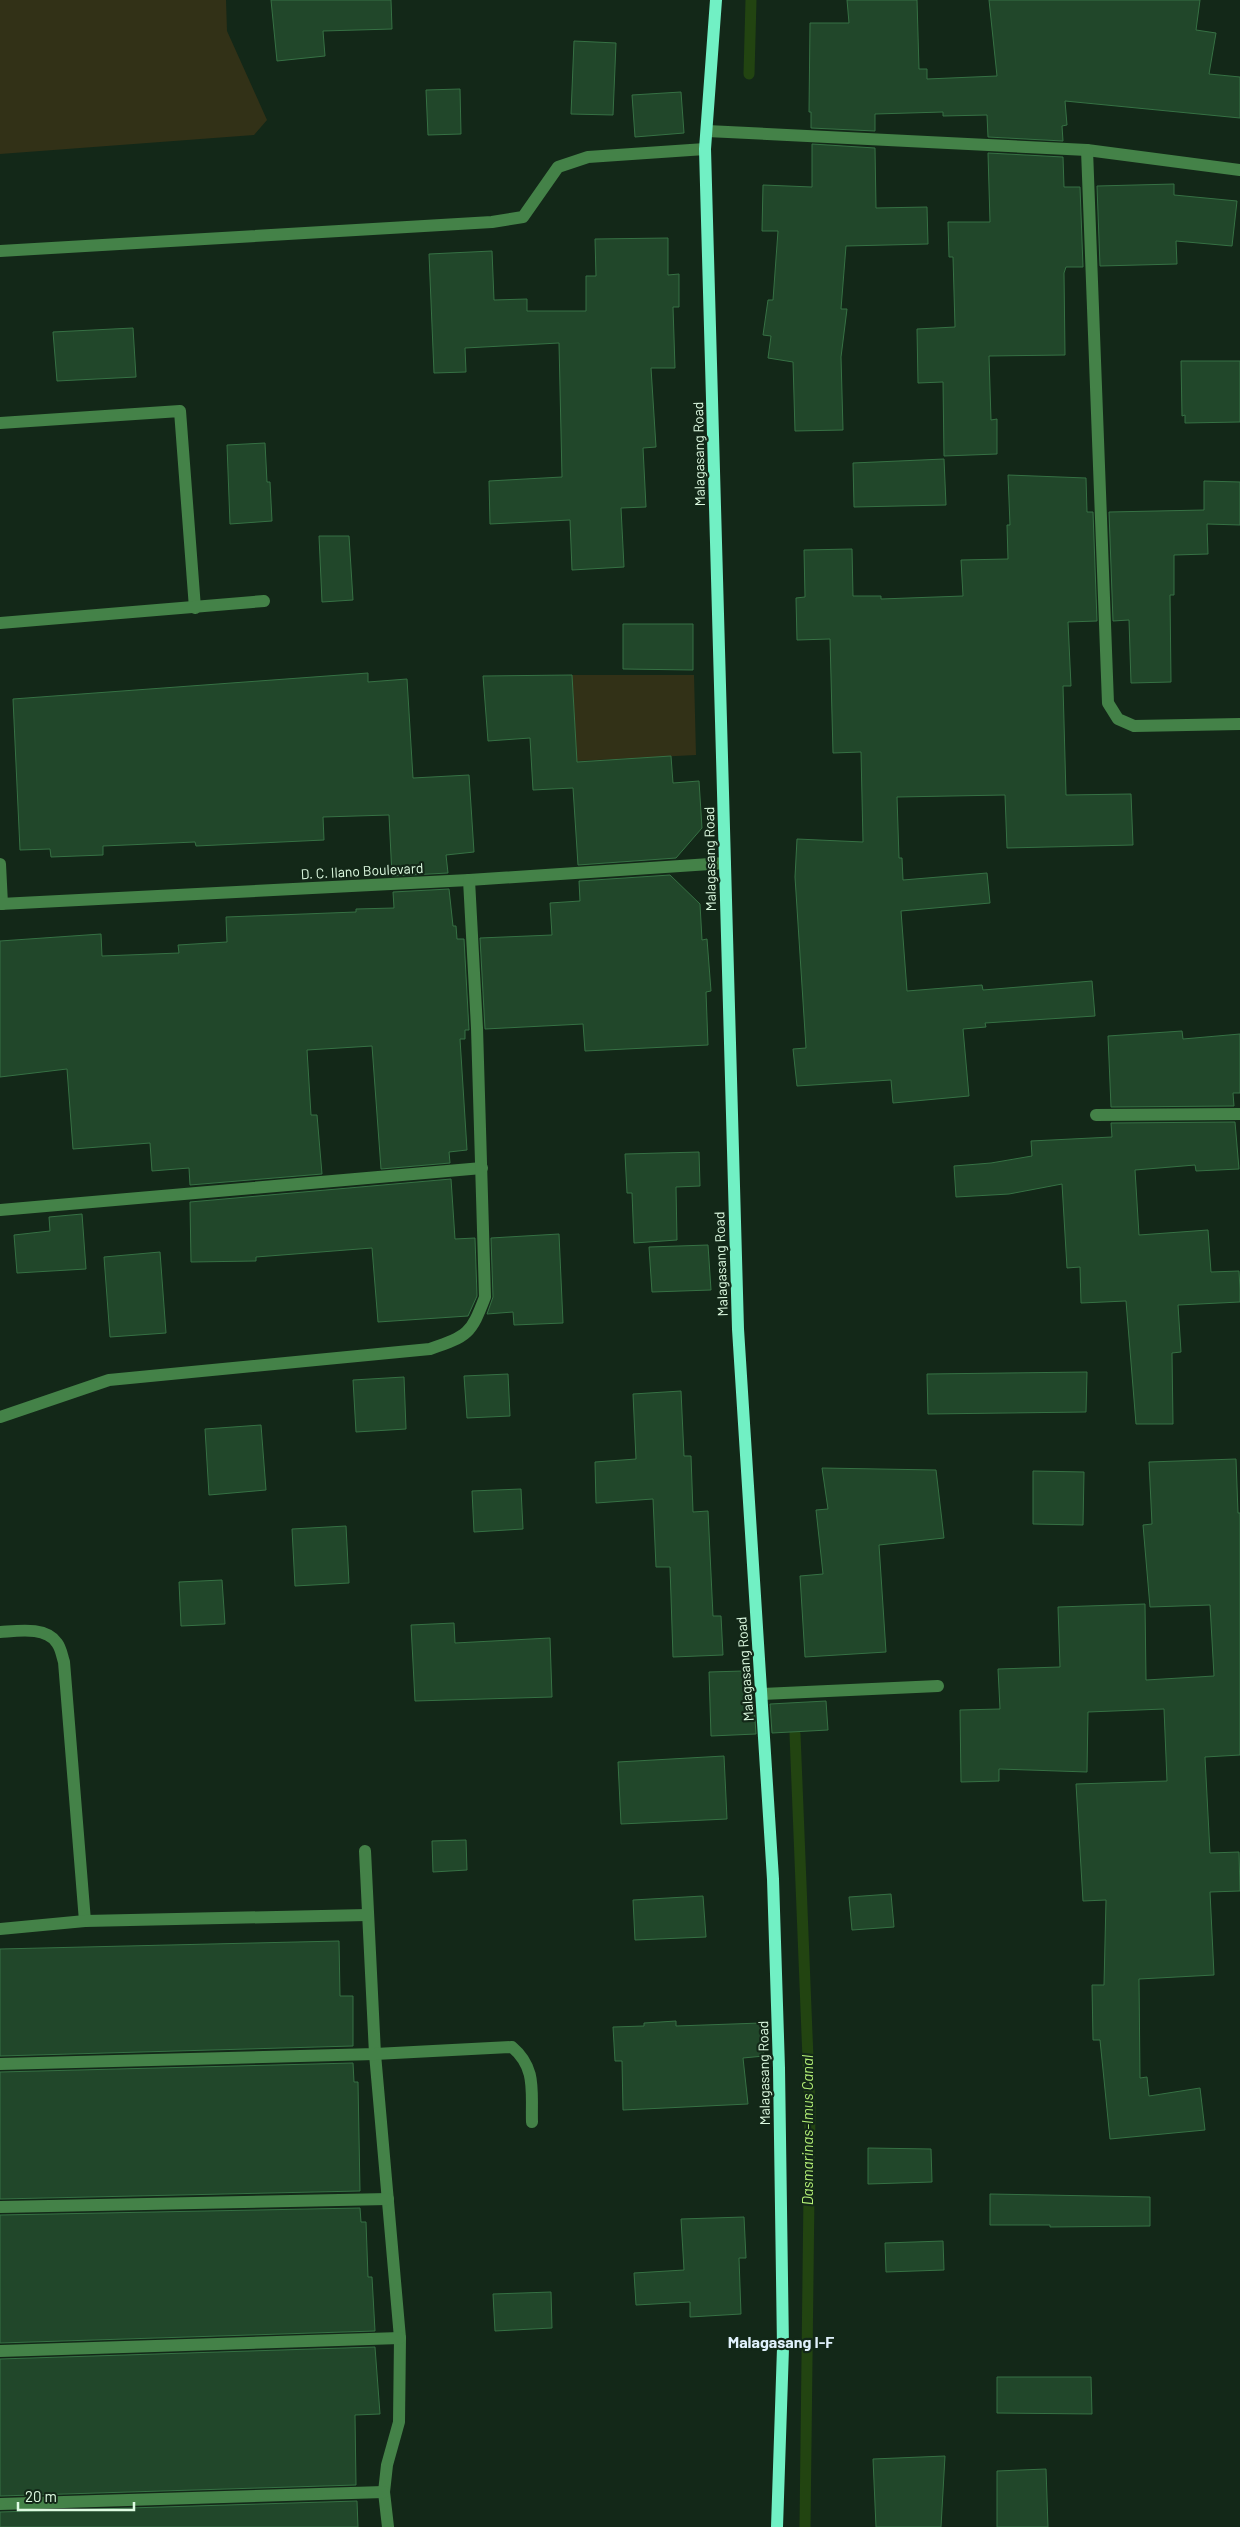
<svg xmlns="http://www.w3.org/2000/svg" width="1240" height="2527" viewBox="0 0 1240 2527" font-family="Barlow,sans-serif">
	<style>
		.green { fill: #323117 }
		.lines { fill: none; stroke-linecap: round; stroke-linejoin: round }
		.stream { stroke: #241; stroke-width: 11 }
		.building { fill: #21472a; stroke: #367144 }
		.minor { stroke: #448248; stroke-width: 12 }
		.major { stroke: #71f0c4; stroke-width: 12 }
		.labels { text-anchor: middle; stroke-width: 4.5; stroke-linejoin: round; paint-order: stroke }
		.street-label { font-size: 14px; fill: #defbe2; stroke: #132818 }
		.water-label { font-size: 15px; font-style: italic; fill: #b4f077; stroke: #132818 }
		.quarter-label { font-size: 16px; font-weight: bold; fill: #e0f1fc; stroke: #132818 }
	</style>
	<rect width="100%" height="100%" fill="#132818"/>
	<g class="green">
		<polygon points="0,0 226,0 227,31 267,120 254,135 0,154"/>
		<polygon points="572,675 694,675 696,755 577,761"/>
	</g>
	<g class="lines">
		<g class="stream">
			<polyline points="749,74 751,0"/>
			<polyline points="795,1734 810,2109 805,2527"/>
		</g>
	</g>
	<g class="building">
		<polygon points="271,0 391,0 392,29 323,31 325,56 277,61"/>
		<polygon points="847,0 917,0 919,69 927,69 927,79 997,76 989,0 1200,0 1196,30 1216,33 1209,74 1240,77 1240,118 1065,101 1067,125 1062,126 1063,141 988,137 987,115 943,116 943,112 875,114 875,131 811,128 811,112 809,112 810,23 849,23"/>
		<polygon points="574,41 616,43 613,115 571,114"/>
		<polygon points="460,89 461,134 428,135 426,90"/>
		<polygon points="681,92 684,133 635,137 632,95"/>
		<polygon points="812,144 875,148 876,208 927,207 928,244 846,246 841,309 847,309 841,357 843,430 795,431 793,362 768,358 771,336 763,335 768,300 773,300 778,231 762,231 763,185 812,187"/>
		<polygon points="988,153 1063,157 1064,187 1080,187 1083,267 1066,267 1064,273 1065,355 989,356 991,420 997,419 997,454 944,456 943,382 918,383 917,329 955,327 953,257 949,257 948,222 990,222"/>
		<polygon points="1174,184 1174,195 1237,201 1232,246 1176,241 1177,264 1100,266 1097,186"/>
		<polygon points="668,238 668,275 679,274 679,307 673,307 675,368 651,368 656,447 643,448 646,507 621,508 624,567 572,570 570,520 490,524 489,481 562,477 559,343 465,348 466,372 434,373 429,254 492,251 494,300 527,299 527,311 586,311 586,276 596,276 595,239"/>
		<polygon points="133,328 136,377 57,381 53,332"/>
		<polygon points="1181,361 1240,361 1240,422 1185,423 1185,415 1182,416"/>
		<polygon points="265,443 267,482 270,482 272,521 230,524 227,445"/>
		<polygon points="944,459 946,505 854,507 853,463"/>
		<polygon points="1008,475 1086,478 1087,512 1093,512 1097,621 1068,622 1071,686 1063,686 1066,795 1131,794 1133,845 1007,848 1005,795 897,797 899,858 902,858 903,880 987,873 990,903 901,911 907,991 982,985 983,990 1092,981 1095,1016 985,1023 986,1027 963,1029 969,1096 893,1103 891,1080 797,1086 793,1049 806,1048 795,877 797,839 863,842 861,752 833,753 830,639 797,640 796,598 805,597 804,550 852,549 853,596 881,596 881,599 963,596 961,560 1008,559 1007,525 1010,525"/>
		<polygon points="1204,481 1240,482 1240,525 1207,524 1208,554 1174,555 1174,595 1170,595 1171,682 1131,683 1129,620 1113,621 1109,512 1204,510"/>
		<polygon points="319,536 349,536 353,600 322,602"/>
		<polygon points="623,624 693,624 693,670 623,669"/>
		<polygon points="368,673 368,682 407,679 413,778 469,775 474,852 446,855 448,873 392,876 389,815 323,817 324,840 196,846 195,842 103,846 103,855 51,857 50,849 20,850 13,699"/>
		<polygon points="572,675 577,762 671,756 673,783 699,781 702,828 676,858 578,865 573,788 533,790 530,738 488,741 483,676"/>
		<polygon points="670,875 700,904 702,940 707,939 711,991 706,992 708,1045 585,1051 583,1024 485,1029 480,938 552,935 550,903 580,901 579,881"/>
		<polygon points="449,889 453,926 456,926 457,939 464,939 469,1030 465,1030 465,1039 460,1039 467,1150 449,1152 450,1163 381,1169 372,1046 307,1050 311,1115 317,1115 322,1174 190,1185 189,1168 152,1171 150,1143 73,1149 67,1069 0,1077 0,941 101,934 102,956 179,953 178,945 227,942 226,917 356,912 356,909 394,908 393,892"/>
		<polygon points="1182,1031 1183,1039 1240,1034 1240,1093 1233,1093 1234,1106 1111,1107 1108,1036"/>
		<polygon points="1235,1122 1239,1169 1196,1171 1195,1165 1135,1170 1139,1235 1208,1230 1211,1272 1239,1271 1240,1290 1240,1302 1178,1305 1181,1352 1172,1353 1173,1424 1136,1424 1126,1301 1081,1303 1080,1267 1067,1268 1062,1184 1009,1194 956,1197 954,1166 991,1163 1032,1156 1031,1141 1112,1137 1111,1123"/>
		<polygon points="699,1152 700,1186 676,1187 677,1240 634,1243 632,1193 627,1193 625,1154"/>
		<polygon points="451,1179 455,1239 475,1238 477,1296 468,1316 378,1322 372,1248 256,1257 256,1261 191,1262 190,1202"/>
		<polygon points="82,1214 86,1269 17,1273 14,1235 50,1231 49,1217"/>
		<polygon points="559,1234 563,1323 514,1325 513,1312 487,1314 493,1297 491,1238"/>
		<polygon points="708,1245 711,1290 652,1292 649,1247"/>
		<polygon points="160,1252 166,1333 110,1337 104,1257"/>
		<polygon points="1087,1372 1086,1412 928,1414 927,1374"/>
		<polygon points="508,1374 510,1416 467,1418 464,1376"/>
		<polygon points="404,1377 406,1429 356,1432 353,1380"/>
		<polygon points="681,1391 684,1456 691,1456 693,1512 708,1511 713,1616 721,1616 723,1655 673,1657 670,1567 656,1567 653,1499 596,1503 595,1462 636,1459 633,1394"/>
		<polygon points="261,1425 266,1490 209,1495 205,1429"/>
		<polygon points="1236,1459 1238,1513 1240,1513 1240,1755 1205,1757 1210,1853 1239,1852 1240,1891 1210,1892 1214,1975 1139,1979 1140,2078 1147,2077 1149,2096 1200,2088 1205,2130 1110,2139 1100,2040 1093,2040 1092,1985 1104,1985 1106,1900 1083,1901 1076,1784 1167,1781 1164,1709 1088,1712 1087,1772 999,1769 999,1781 961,1782 960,1710 1000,1709 998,1669 1060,1667 1058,1607 1145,1604 1146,1680 1214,1676 1210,1605 1150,1607 1143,1525 1152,1524 1149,1462"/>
		<polygon points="822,1468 936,1470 944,1538 879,1545 886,1652 805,1657 800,1576 823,1574 816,1510 828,1509"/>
		<polygon points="1033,1471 1084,1472 1083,1525 1033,1524"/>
		<polygon points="521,1489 523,1529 474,1532 472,1491"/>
		<polygon points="346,1526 349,1583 295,1586 292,1529"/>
		<polygon points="222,1580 225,1624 181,1626 179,1582"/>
		<polygon points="454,1623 455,1643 550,1638 552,1697 415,1701 411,1625"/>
		<polygon points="743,1671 745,1706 754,1705 756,1734 711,1736 709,1672"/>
		<polygon points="826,1701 828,1730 772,1733 770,1704"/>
		<polygon points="724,1756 727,1819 621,1824 618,1762"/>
		<polygon points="466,1840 467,1870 433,1872 432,1841"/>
		<polygon points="891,1894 894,1927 852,1930 849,1897"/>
		<polygon points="703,1896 706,1937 635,1940 633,1900"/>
		<polygon points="339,1941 340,1996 353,1996 353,2046 0,2056 0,1949"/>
		<polygon points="676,2021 676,2026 761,2023 764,2056 743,2058 748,2104 623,2110 622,2061 615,2061 613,2027 644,2026 644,2023"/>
		<polygon points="353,2063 354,2082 358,2082 360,2191 0,2199 0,2072"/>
		<polygon points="868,2148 931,2149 932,2182 868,2184"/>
		<polygon points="990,2194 1150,2197 1150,2226 1050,2227 1050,2225 990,2225"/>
		<polygon points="360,2208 361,2222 366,2222 368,2277 372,2277 375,2331 0,2343 0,2215"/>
		<polygon points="744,2217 746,2258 739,2258 741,2314 690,2317 690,2302 636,2305 634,2273 684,2270 681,2219"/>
		<polygon points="943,2241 944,2270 886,2272 885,2243"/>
		<polygon points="551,2292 552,2328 495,2331 493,2294"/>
		<polygon points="375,2347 380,2414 355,2415 356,2485 0,2496 0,2359"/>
		<polygon points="997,2377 1091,2377 1092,2414 997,2413"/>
		<polygon points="945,2456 941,2527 876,2527 873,2459"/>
		<polygon points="1046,2469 1048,2527 997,2527 997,2471"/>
		<polygon points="357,2501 358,2527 0,2527 0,2512"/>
	</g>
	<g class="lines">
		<g class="minor">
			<polyline points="707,131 1087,150 1240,170"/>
			<polyline points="1087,150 1108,703 1118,719 1134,726 1240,724"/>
			<polyline points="0,251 492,222 523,217 558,167 588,157 705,149"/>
			<polyline points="0,423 180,411 195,608"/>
			<polyline points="0,623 264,601"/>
			<polyline points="0,864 2,904"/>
			<polyline points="0,904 469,880 725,863"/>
			<polyline points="1096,1115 1240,1114"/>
			<polyline points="0,1210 482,1168"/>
			<path d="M0,1417L109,1380L430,1349C468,1336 471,1334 485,1297L477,1028L469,880"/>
			<path d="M0,1632C17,1631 46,1626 57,1643C61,1648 62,1656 64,1662L85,1921"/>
			<polyline points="761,1694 938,1686"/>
			<polyline points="365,1851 375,2054 400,2338 399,2422 387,2465 384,2492 388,2527"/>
			<polyline points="0,1929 85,1921 367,1915"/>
			<path d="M0,2064L375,2054L512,2047C537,2068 531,2092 532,2122"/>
			<polyline points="0,2207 388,2199"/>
			<polyline points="0,2351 400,2338"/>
			<polyline points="0,2504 384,2492"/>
		</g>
		<polyline class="major" points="716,0 705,149 738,1329 773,1879 779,2068 783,2348 777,2527"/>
	</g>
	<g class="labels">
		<g class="street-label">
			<text transform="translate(699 454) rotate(-91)" y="5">Malagasang Road</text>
			<text transform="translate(710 859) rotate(-91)" y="5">Malagasang Road</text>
			<text transform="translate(362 871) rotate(-3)" y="5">D. C. Ilano Boulevard</text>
			<text transform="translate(721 1264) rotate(-92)" y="5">Malagasang Road</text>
			<text transform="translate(745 1669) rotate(-94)" y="5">Malagasang Road</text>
			<text transform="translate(764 2073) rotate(-91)" y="5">Malagasang Road</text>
		</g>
		<g class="water-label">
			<text transform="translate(808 2130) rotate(-90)" y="5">Dasmarinas-Imus Canal</text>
		</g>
		<g class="quarter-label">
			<text x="781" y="2348">Malagasang I-F</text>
		</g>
	</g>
	<path d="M18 2502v8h116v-8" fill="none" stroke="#defbe2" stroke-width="2.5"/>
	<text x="25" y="2502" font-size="15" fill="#defbe2" stroke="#132818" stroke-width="4" paint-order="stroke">20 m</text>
</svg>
